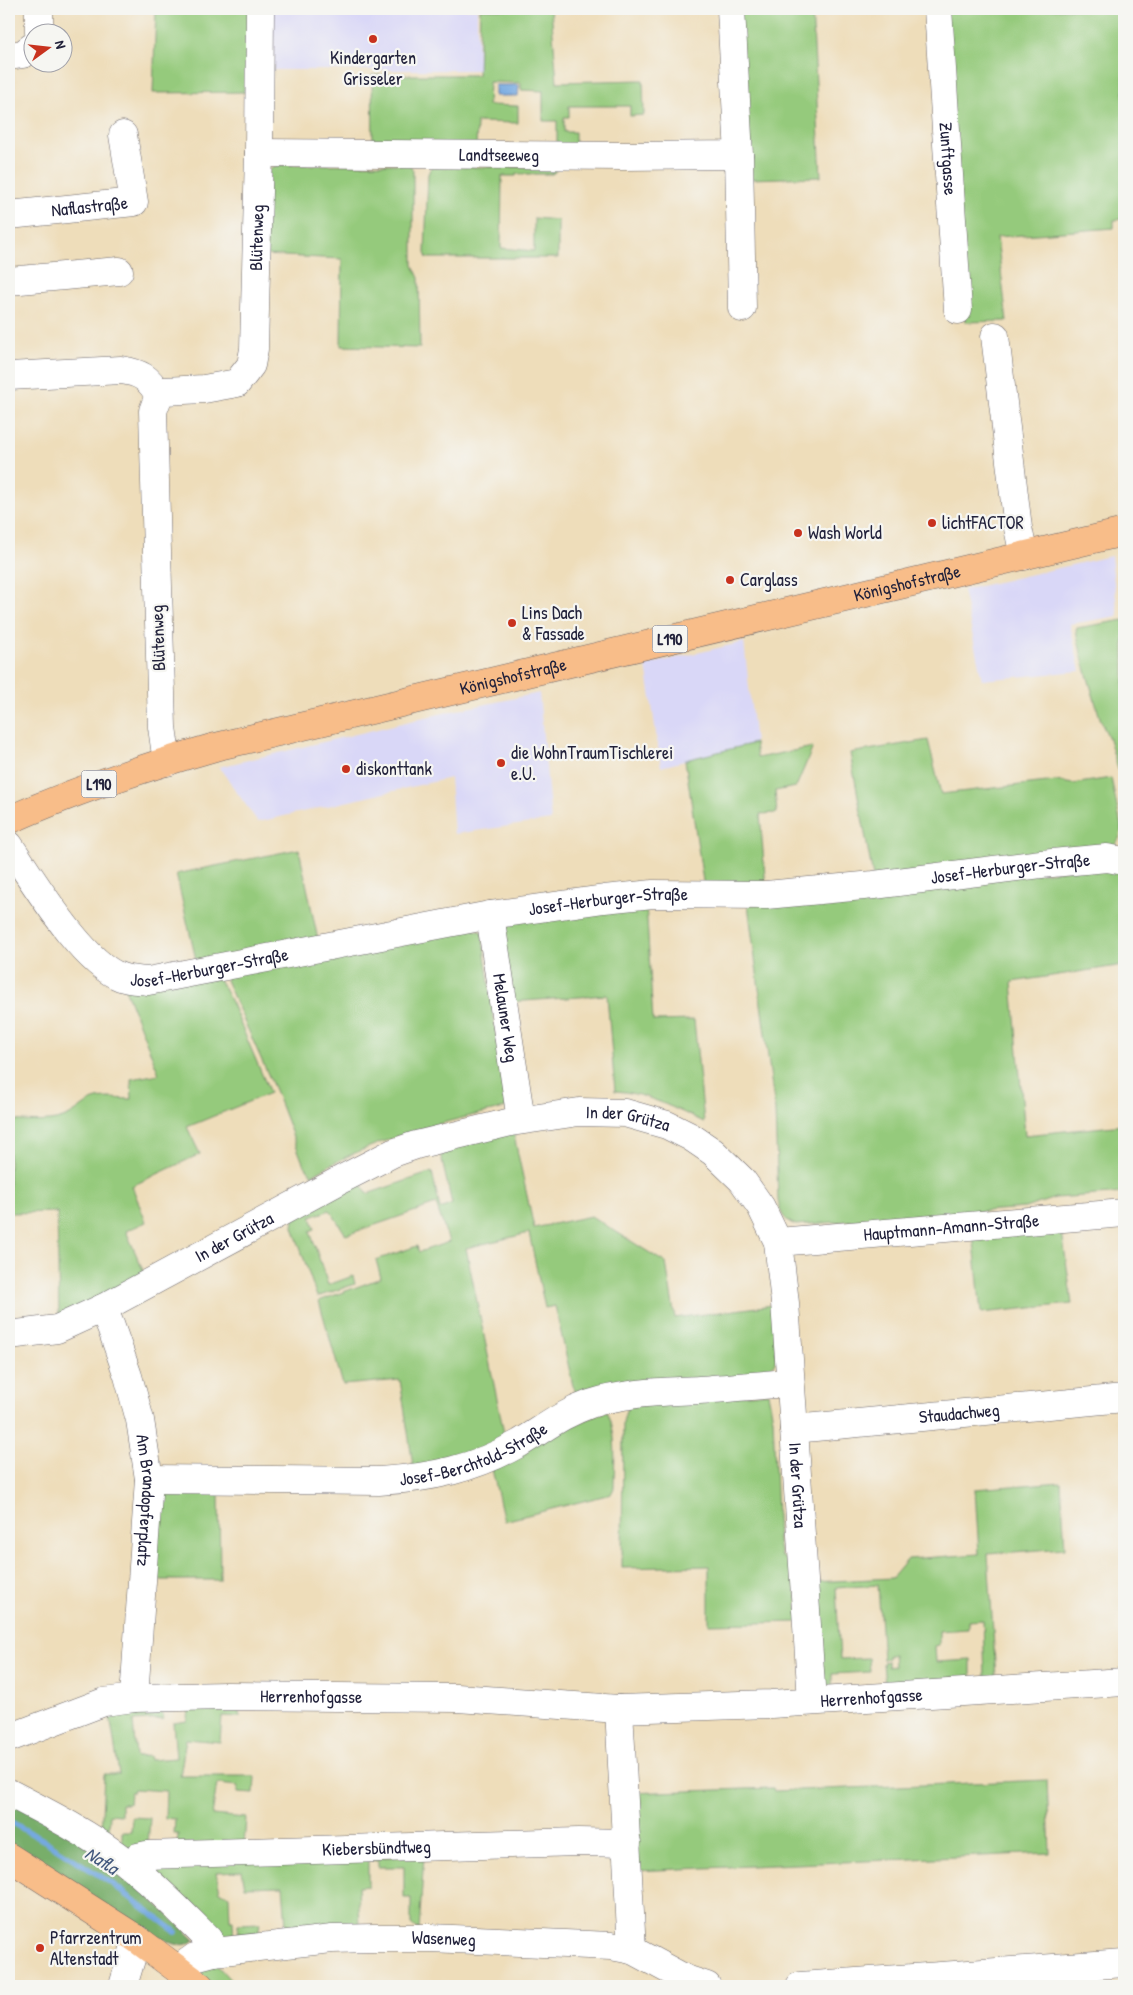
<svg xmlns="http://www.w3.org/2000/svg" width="1133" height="1995" viewBox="0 0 1133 1995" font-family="'Patrick Hand',sans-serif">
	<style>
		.built { fill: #d9d7f7 }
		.green { fill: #95ca7b; stroke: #5c765b }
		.forest { fill: #78ae6b; stroke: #4d6853 }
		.water { fill: #74a9e1; stroke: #4b668e }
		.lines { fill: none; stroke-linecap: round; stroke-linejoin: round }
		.stream { stroke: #74a9e1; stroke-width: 5.5 }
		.minor-casing { stroke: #696367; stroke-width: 29 }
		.major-casing { stroke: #696367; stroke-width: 29 }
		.minor { stroke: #fff; stroke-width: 28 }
		.major { stroke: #f8bd89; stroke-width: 28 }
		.poi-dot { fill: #c8321e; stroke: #f6f6f2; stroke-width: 2 }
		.labels { text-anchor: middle; stroke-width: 4.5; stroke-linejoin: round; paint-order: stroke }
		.shield { fill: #f6f6f2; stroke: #626272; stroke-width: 1 }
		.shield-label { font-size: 16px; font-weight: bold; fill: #22223b }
		.poi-label { font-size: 18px; fill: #22223b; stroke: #f6f6f2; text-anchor: start }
		.street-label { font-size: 18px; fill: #22223b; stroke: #f6f6f2 }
		.water-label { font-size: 19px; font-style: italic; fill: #43587d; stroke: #f6f6f2 }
	</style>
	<rect width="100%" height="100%" fill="#f6f6f2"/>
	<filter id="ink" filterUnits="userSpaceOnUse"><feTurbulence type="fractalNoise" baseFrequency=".02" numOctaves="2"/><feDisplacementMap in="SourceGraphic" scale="10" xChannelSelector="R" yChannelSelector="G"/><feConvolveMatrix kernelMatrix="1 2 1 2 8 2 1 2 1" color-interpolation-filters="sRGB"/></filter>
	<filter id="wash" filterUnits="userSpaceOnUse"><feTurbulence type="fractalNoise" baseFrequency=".0096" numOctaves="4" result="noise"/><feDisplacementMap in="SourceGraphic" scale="20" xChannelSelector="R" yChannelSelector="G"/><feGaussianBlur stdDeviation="1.12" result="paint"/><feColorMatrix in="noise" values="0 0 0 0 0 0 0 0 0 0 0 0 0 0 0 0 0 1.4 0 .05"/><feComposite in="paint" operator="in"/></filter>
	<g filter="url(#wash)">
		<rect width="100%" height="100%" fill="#eeddba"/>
		<g class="built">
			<polygon points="270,9 477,9 478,70 268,70"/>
			<polygon points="1111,556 1118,616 1070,624 1080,671 982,680 963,590"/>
			<polygon points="744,642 755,743 661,767 646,665"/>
			<polygon points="539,693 551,820 454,834 450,778 258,822 219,767 448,712"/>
		</g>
		<g class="green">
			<polygon points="156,9 252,9 252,92 153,93"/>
			<polygon points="480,9 551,9 557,82 643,80 644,115 630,116 630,106 569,106 569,117 564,117 564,132 575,132 575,146 557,146 557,121 543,121 543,91 521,90 521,83 489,82 488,105 518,106 518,123 477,122 476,148 373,148 372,75 478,75"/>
			<polygon points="738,9 812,9 821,177 748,179"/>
			<polygon points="942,9 1124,9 1124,219 1114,220 1114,228 997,237 1007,321 965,322"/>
			<polygon points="410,164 413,171 413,265 419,278 420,348 341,346 342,259 264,255 269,170 277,165"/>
			<polygon points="431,167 555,167 556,171 552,174 516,174 516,176 502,176 501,248 534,251 534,218 558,220 558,258 427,258 425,253 428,174"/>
			<polygon points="1124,620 1124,789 1109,739 1100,718 1083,661 1076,631 1077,628"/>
			<path d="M928,740L941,794L1056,781L1073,784L1111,778L1121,826C1122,835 1119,840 1113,847L873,877L850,753Z"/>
			<polygon points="755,743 757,758 813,747 796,787 775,791 777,813 760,814 766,889 704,888 685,760"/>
			<polygon points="299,849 318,940 197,964 176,874"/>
			<path d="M1104,866L1124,873V965L1012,982L1025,1135L1124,1125V1193L1055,1198L1025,1208L796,1225C784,1221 780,1213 778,1200L775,1110L748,905Z"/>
			<path d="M646,903L653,1021L694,1020L704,1122C675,1109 647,1093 615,1091L607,995L510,1002L503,937L511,922Z"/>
			<path d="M466,927L482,932L506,1108C440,1122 371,1140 312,1175L303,1163L275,1090L226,980L227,974Z"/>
			<path d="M219,979L232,1004L270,1093L187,1127L200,1154L132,1186L146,1222L126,1231L145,1275L59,1317L57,1212L9,1213V1120C26,1121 46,1124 63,1118C76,1114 84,1102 97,1099C107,1097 121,1099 132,1099L131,1079L159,1074L124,986Z"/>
			<polygon points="513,1131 534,1228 591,1216 666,1263 675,1318 773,1305 776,1360 769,1372 577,1395 573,1386 555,1306 545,1308 529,1233 466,1248 506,1443 414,1472 400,1380 343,1385 319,1301 381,1278 376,1260 417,1246 419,1252 449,1242 436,1204 346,1235 330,1210 311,1217 315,1229 310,1231 328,1285 353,1276 355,1284 317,1297 293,1227 294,1219 359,1179 367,1194 432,1172 440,1209 452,1204 440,1152"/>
			<polygon points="1061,1224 1072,1304 981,1313 973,1232"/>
			<polygon points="768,1393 773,1418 778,1542 781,1556 794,1566 799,1622 709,1624 709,1566 622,1568 623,1422 627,1407"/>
			<path d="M607,1411C618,1434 614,1463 614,1488L611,1494L504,1521L491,1465L537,1441Z"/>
			<polygon points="1061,1482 1065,1548 988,1554 996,1678 985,1678 983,1620 968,1621 968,1629 939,1631 939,1645 935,1646 936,1662 971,1660 971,1680 955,1677 885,1685 883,1663 888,1662 888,1667 894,1666 893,1655 888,1655 888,1659 883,1660 878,1585 836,1588 840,1659 869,1658 870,1672 832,1674 832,1688 826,1685 820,1674 813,1582 892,1578 908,1559 979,1554 975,1489"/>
			<polygon points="219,1488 220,1580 149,1580 158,1499 165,1492"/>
			<polygon points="240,1702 240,1717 222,1716 220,1742 186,1739 180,1776 255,1776 254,1794 238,1793 238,1786 217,1784 212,1815 246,1818 244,1846 177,1849 178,1834 174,1834 175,1819 165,1818 166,1791 134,1789 133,1792 130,1792 129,1804 121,1804 121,1815 110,1814 109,1831 101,1836 104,1774 119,1774 109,1709 160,1705 164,1719 133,1721 136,1757 149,1756 150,1760 176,1758 173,1723 187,1721 188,1703"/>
			<polygon points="1047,1780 1050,1853 635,1871 630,1793 773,1788 774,1791"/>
			<polygon points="132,1817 150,1818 148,1844 122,1850 122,1832 131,1832"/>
			<polygon points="424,1856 419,1930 411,1925 411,1898 404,1898 404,1867 378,1867 378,1861 368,1860 368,1886 358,1887 360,1927 287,1938 283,1886 245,1887 242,1871 216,1872 220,1891 229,1896 230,1921 233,1921 234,1942 220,1938 148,1863"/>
			<polygon points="260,1923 257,1940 238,1943 238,1924"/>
			<path d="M214,1962L236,1986C221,1986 207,1986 200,1970Z"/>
		</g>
		<path class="forest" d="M9,1799L96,1847L195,1940C183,1949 171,1944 160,1936L156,1940L9,1844Z"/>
		<polygon class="water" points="495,85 519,85 518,96 495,96"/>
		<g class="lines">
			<polyline class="stream" points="9,1821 45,1841 111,1883 176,1932"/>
		</g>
	</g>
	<g filter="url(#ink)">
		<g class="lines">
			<g class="minor-casing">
				<g id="minor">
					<polyline points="39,9 39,32"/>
					<path id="s1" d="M938,9L958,310"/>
					<polyline points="9,56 23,54 32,47"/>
					<path id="s2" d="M259,153L622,156L739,155L731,9"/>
					<polyline points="739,155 742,308"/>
					<path id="s3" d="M9,215L134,202L123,135"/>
					<polyline points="9,281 119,271"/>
					<polyline points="995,336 1018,528 1024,556"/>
					<path d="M9,376L121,370C141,373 148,377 159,395"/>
					<path id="s4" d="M167,762L162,727L153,411L159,395L164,391L204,389L237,383L251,365L254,349L259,153L260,9"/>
					<path id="s5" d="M9,845C33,880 82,963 121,977C129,980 139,980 148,981L490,915L604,899L653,894L766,895L874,885L1041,864L1107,858L1124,861"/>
					<path id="s6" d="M490,915L521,1120"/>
					<path id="s7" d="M778,1242L1124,1213"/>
					<path id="s8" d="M103,1308L111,1327L128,1376L140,1420L149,1479L134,1698"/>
					<path id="s9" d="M9,1335L57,1329L103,1308L342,1179L393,1153L416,1145L511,1122L579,1112L625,1113L667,1125L691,1137L713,1152L742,1180L761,1207L778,1242L785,1303L794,1429L812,1701"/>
					<path id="s10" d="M794,1429L1124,1398"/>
					<path id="s11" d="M149,1479L379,1481C431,1478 474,1469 520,1443C545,1428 562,1414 590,1404C625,1392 663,1392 699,1390C729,1388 760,1385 790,1383"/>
					<polyline points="619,1709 632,1950"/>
					<path id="s12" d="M9,1738L104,1702L134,1698L226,1696L457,1698L619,1709L771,1704L1124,1682"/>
					<path d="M9,1793C50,1814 91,1835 127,1863C156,1886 182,1913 208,1939L212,1945L214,1952"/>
					<path id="s13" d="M128,1864L138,1857L147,1855L578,1842L627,1843"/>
					<path id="s14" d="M178,1969L195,1957L214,1952L332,1939L373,1938H430L611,1946L632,1950L686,1979L707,1986"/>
					<polyline points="123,1986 137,1939"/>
					<polyline points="800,1986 1124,1963"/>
				</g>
			</g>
			<g class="major-casing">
				<g id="major">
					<path id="s15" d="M9,820C76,790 145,767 215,747L1124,532"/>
					<polyline points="9,1857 137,1939 200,1986"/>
				</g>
			</g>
			<use href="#minor" class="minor"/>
			<use href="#major" class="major"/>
		</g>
	</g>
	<g class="poi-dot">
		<circle cx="373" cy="39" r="5"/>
		<circle cx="932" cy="523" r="5"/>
		<circle cx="798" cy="533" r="5"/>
		<circle cx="730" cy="580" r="5"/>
		<circle cx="512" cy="623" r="5"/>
		<circle cx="501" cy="763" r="5"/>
		<circle cx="346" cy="769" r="5"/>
		<circle cx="40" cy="1948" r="5"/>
	</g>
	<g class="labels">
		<g class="shield">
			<rect x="652.5" y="625.5" width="35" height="27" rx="4"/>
			<rect x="81.5" y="770.5" width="35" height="27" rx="4"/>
		</g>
		<g class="shield-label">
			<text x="670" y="645">L190</text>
			<text x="99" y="790">L190</text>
		</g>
		<g class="poi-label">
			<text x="373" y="64" text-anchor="middle">Kindergarten<tspan x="373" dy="21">Grisseler</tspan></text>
			<text x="942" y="529">lichtFACTOR</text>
			<text x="808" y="539">Wash World</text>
			<text x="740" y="586">Carglass</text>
			<text x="522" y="619">Lins Dach<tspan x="522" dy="21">&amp; Fassade</tspan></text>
			<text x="511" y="759">die WohnTraumTischlerei<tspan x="511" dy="21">e.U.</tspan></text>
			<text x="356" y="775">diskonttank</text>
			<text x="50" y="1944">Pfarrzentrum<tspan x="50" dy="21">Altenstadt</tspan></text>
		</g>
		<g class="street-label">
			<text dy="6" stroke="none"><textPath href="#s2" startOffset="240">Landtseeweg</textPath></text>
			<text dy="6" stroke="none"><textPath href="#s1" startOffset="150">Zunftgasse</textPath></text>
			<text dy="6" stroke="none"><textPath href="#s3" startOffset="81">Naflastraße</textPath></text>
			<text dy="6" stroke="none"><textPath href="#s4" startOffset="599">Blütenweg</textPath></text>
			<text dy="6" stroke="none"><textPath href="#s15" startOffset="930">Königshofstraße</textPath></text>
			<text transform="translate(158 638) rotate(-92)" y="6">Blütenweg</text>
			<text dy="6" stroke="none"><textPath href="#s15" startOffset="525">Königshofstraße</textPath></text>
			<text dy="6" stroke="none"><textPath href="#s5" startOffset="1074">Josef-Herburger-Straße</textPath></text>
			<text dy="6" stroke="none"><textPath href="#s5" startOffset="670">Josef-Herburger-Straße</textPath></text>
			<text dy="6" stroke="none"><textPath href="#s5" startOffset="265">Josef-Herburger-Straße</textPath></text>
			<text dy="6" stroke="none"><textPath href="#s6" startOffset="104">Melauner Weg</textPath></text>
			<text dy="6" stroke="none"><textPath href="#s9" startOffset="668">In der Grütza</textPath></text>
			<text dy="6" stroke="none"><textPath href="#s7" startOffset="174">Hauptmann-Amann-Straße</textPath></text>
			<text dy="6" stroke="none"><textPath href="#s9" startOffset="248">In der Grütza</textPath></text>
			<text dy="6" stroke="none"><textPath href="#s10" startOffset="166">Staudachweg</textPath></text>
			<text dy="6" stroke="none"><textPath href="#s11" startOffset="329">Josef-Berchtold-Straße</textPath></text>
			<text dy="6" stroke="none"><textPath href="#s9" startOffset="1118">In der Grütza</textPath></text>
			<text dy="6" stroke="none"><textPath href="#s8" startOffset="199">Am Brandopferplatz</textPath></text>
			<text dy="6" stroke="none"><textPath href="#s12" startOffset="309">Herrenhofgasse</textPath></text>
			<text dy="6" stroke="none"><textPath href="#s12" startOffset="870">Herrenhofgasse</textPath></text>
			<text dy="6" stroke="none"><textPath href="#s13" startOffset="251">Kiebersbündtweg</textPath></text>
			<text dy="6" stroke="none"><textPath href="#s14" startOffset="271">Wasenweg</textPath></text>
		</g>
		<g class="water-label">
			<text transform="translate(102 1860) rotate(32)" y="7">Nafla</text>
		</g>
	</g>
	<rect width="1133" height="1995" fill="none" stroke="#f6f6f2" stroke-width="30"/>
	<g transform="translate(48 48) rotate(75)"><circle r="24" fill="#f6f6f2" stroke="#a1a1a9"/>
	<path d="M0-4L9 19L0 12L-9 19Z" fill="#c8321e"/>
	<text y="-8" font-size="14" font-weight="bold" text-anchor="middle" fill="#22223b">N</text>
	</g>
</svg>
